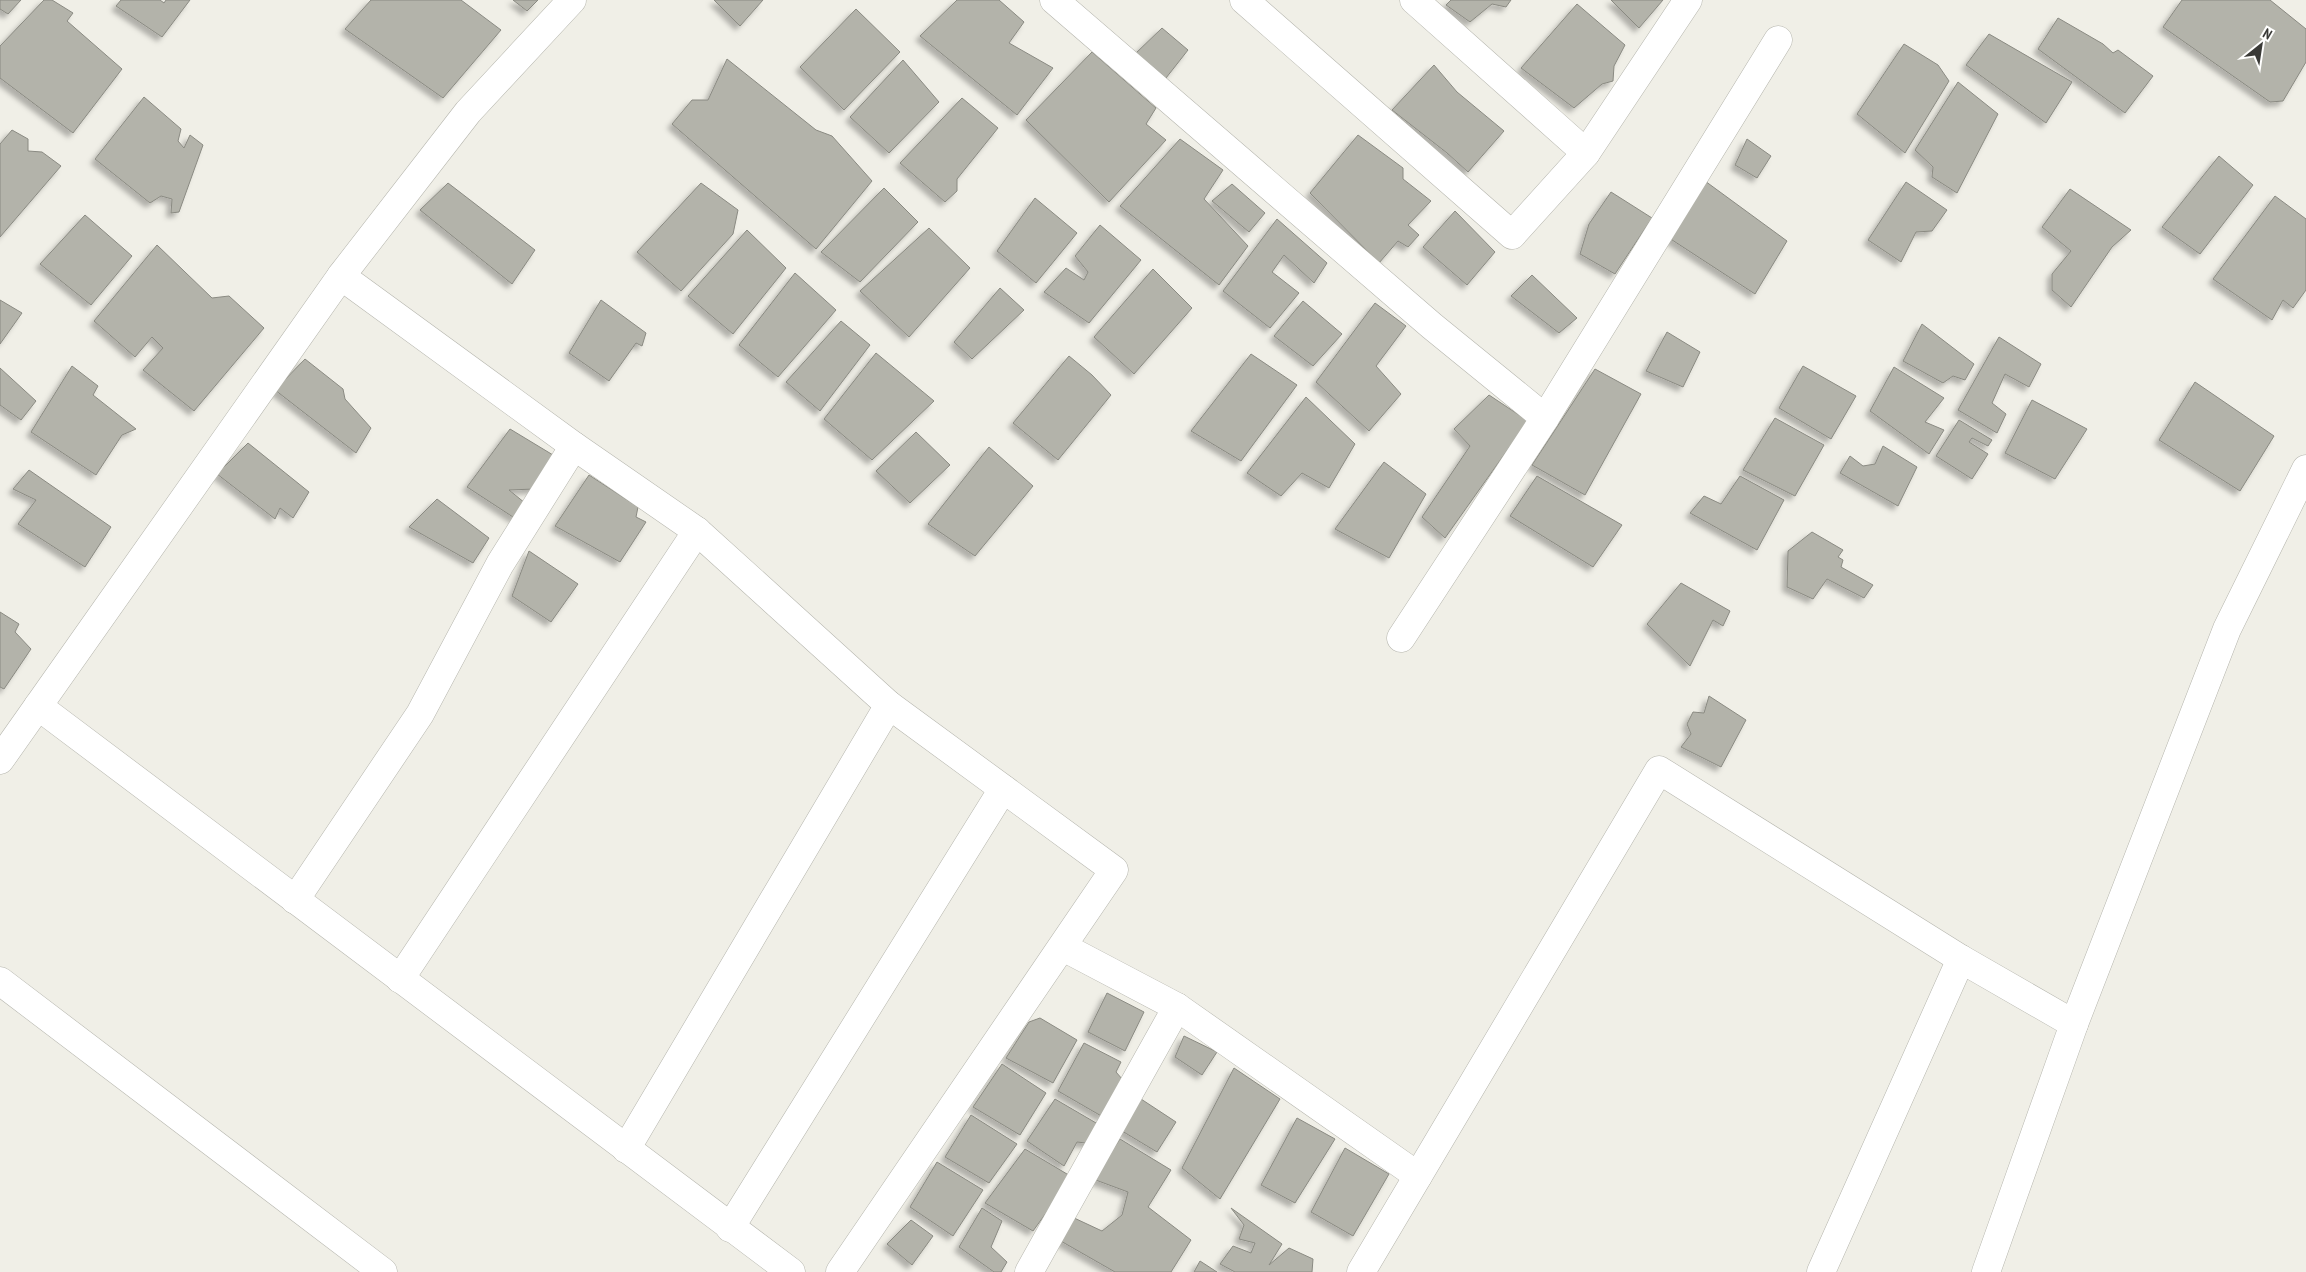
<svg xmlns="http://www.w3.org/2000/svg" width="2306" height="1272" viewBox="0 0 2306 1272" font-family="'PT Sans Narrow',sans-serif">
	<style>
		.building { fill: #b3b3aa; stroke: #8a8a82; filter: url(#shadow) }
		.lines { fill: none; stroke-linecap: round; stroke-linejoin: round }
		.minor-casing { stroke: #b5b5ad; stroke-width: 29 }
		.tertiary-casing { stroke: #b5b5ad; stroke-width: 29 }
		.minor { stroke: #fff; stroke-width: 28 }
		.tertiary { stroke: #fff; stroke-width: 28 }
	</style>
	<defs>
		<filter id="shadow"><feDropShadow dx="-4.5" dy="4.5" stdDeviation="2.5" flood-color="#0004"/></filter>
	</defs>
	<rect width="100%" height="100%" fill="#f0efe7"/>
	<g class="building">
		<polygon points="0,0 21,0 8,14 0,9"/>
		<polygon points="44,0 52,0 73,13 67,21 122,69 73,133 0,78 0,46"/>
		<polygon points="121,0 160,0 164,3 166,0 190,0 162,37 116,6"/>
		<polygon points="371,0 461,0 501,30 443,98 345,29"/>
		<polygon points="513,0 538,0 527,11"/>
		<polygon points="714,0 763,0 740,26"/>
		<polygon points="957,0 999,0 1024,22 1009,43 1053,68 1017,115 920,36"/>
		<polygon points="1451,0 1511,0 1506,7 1492,4 1470,22 1446,5"/>
		<polygon points="1611,0 1663,0 1639,28"/>
		<polygon points="2182,0 2270,0 2306,29 2306,62 2283,101 2270,102 2163,27"/>
		<polygon points="1577,4 1625,45 1614,66 1613,81 1602,84 1574,108 1521,68"/>
		<polygon points="856,9 900,52 844,110 800,67"/>
		<polygon points="2058,18 2103,44 2113,53 2118,50 2153,76 2125,113 2038,49"/>
		<polygon points="1162,28 1188,50 1166,78 1136,53"/>
		<polygon points="1989,34 2072,82 2046,123 1966,65"/>
		<polygon points="1904,44 1938,65 1949,81 1905,153 1857,114"/>
		<polygon points="1092,52 1156,108 1146,124 1166,140 1109,202 1026,120"/>
		<polygon points="727,59 816,130 832,136 872,181 816,249 672,124 692,100 708,100"/>
		<polygon points="903,60 939,102 889,153 850,117"/>
		<polygon points="1434,65 1457,92 1504,131 1468,172 1447,153 1392,110"/>
		<polygon points="1958,82 1998,114 1957,193 1932,177 1933,167 1915,150"/>
		<polygon points="144,97 181,129 178,141 184,148 190,135 203,145 179,212 171,213 172,199 161,196 150,203 95,159"/>
		<polygon points="962,98 998,128 957,179 957,191 945,202 900,163"/>
		<polygon points="12,130 28,139 28,151 42,152 61,166 0,237 0,144"/>
		<polygon points="1358,135 1403,168 1403,179 1431,201 1408,225 1419,235 1408,247 1398,241 1379,263 1310,193"/>
		<polygon points="1180,139 1223,170 1204,199 1248,246 1219,285 1120,206"/>
		<polygon points="1747,139 1771,156 1757,178 1735,165"/>
		<polygon points="2219,156 2253,185 2200,254 2162,227"/>
		<polygon points="1705,181 1787,241 1755,294 1666,236"/>
		<polygon points="1906,182 1947,210 1932,231 1916,232 1901,262 1868,240"/>
		<polygon points="448,183 535,250 512,284 420,210"/>
		<polygon points="701,183 738,210 733,234 681,291 637,252"/>
		<polygon points="1232,184 1265,213 1249,232 1212,201"/>
		<polygon points="884,188 918,222 860,282 821,252"/>
		<polygon points="2070,189 2131,230 2112,247 2071,307 2052,290 2052,274 2071,251 2042,227"/>
		<polygon points="1611,192 1652,218 1615,274 1580,254 1589,224"/>
		<polygon points="2275,196 2306,219 2306,290 2293,308 2283,300 2272,320 2213,279"/>
		<polygon points="1035,198 1077,233 1036,283 997,251"/>
		<polygon points="1455,211 1495,252 1467,285 1423,247"/>
		<polygon points="85,215 132,256 91,305 40,264"/>
		<polygon points="1277,219 1327,263 1314,283 1284,255 1272,272 1299,293 1270,328 1223,291"/>
		<polygon points="1100,225 1141,260 1089,323 1044,292 1066,268 1084,280 1088,272 1075,256"/>
		<polygon points="929,228 970,268 909,337 860,291"/>
		<polygon points="747,230 786,268 733,334 688,296"/>
		<polygon points="157,245 212,298 229,296 264,328 194,411 143,370 163,348 152,337 135,357 94,321"/>
		<polygon points="1153,269 1192,308 1134,374 1094,337"/>
		<polygon points="795,273 836,310 778,377 739,345"/>
		<polygon points="1532,275 1577,318 1559,333 1511,296"/>
		<polygon points="1000,288 1024,310 972,359 954,342"/>
		<polygon points="0,300 22,313 0,344"/>
		<polygon points="601,300 646,333 642,346 636,343 609,381 569,353"/>
		<polygon points="1303,301 1342,334 1313,366 1274,336"/>
		<polygon points="1375,303 1406,326 1376,366 1401,394 1369,431 1316,382"/>
		<polygon points="841,321 870,345 820,411 786,382"/>
		<polygon points="1922,324 1974,364 1965,380 1953,376 1943,383 1903,361"/>
		<polygon points="1667,332 1700,352 1683,387 1646,371"/>
		<polygon points="1999,337 2041,364 2029,387 2005,374 1992,403 2006,414 1997,433 1958,410"/>
		<polygon points="876,353 934,401 872,460 824,419"/>
		<polygon points="1251,354 1297,385 1241,461 1191,431"/>
		<polygon points="1069,356 1092,375 1111,395 1058,460 1013,423"/>
		<polygon points="305,359 343,389 345,399 371,428 356,453 275,390"/>
		<polygon points="72,366 98,386 93,395 136,429 122,435 96,475 31,432"/>
		<polygon points="1803,366 1856,396 1831,439 1779,408"/>
		<polygon points="1894,367 1944,398 1925,422 1944,430 1929,454 1870,411"/>
		<polygon points="0,368 36,401 21,420 0,405"/>
		<polygon points="1595,369 1641,394 1585,495 1532,465"/>
		<polygon points="2195,382 2274,436 2240,491 2159,440"/>
		<polygon points="1489,395 1528,421 1445,538 1422,517 1470,446 1454,429"/>
		<polygon points="1306,397 1355,444 1329,488 1302,473 1281,496 1247,473"/>
		<polygon points="2032,400 2087,429 2055,479 2005,453"/>
		<polygon points="1775,418 1824,445 1795,496 1743,470"/>
		<polygon points="1959,420 1992,440 1988,446 1972,438 1969,442 1988,454 1972,479 1936,456"/>
		<polygon points="510,429 553,455 535,489 509,490 525,503 516,519 467,487"/>
		<polygon points="916,432 950,465 910,503 876,471"/>
		<polygon points="248,443 309,492 293,518 280,508 275,519 217,474"/>
		<polygon points="1883,446 1917,467 1898,506 1840,473 1850,456 1863,466 1875,464"/>
		<polygon points="989,447 1033,486 975,556 928,524"/>
		<polygon points="1384,462 1426,494 1389,558 1335,529"/>
		<polygon points="29,470 111,527 85,567 18,524 36,500 13,489"/>
		<polygon points="589,475 638,507 636,517 646,522 620,562 555,526"/>
		<polygon points="1537,476 1622,525 1593,567 1510,516"/>
		<polygon points="1740,476 1784,500 1757,550 1690,513 1704,496 1721,504"/>
		<polygon points="437,499 489,538 473,563 409,527"/>
		<polygon points="1812,532 1843,550 1838,557 1843,560 1841,567 1873,585 1864,598 1827,579 1813,599 1787,587 1788,551"/>
		<polygon points="529,551 578,584 551,622 512,596"/>
		<polygon points="1681,583 1730,611 1723,626 1713,620 1690,666 1647,624"/>
		<polygon points="0,612 19,624 15,632 31,649 4,689 0,687"/>
		<polygon points="1709,696 1746,720 1721,767 1681,747 1691,734 1687,724 1693,712 1704,713"/>
		<polygon points="1107,993 1144,1012 1125,1051 1088,1032"/>
		<polygon points="1040,1018 1077,1040 1053,1083 1006,1058 1029,1022"/>
		<polygon points="1184,1036 1217,1052 1202,1075 1175,1057"/>
		<polygon points="1084,1043 1121,1062 1116,1072 1123,1080 1103,1117 1058,1091"/>
		<polygon points="1002,1064 1046,1093 1020,1135 973,1107"/>
		<polygon points="1234,1068 1280,1099 1220,1199 1182,1168"/>
		<polygon points="1055,1099 1103,1127 1094,1144 1077,1142 1064,1166 1027,1141"/>
		<polygon points="1141,1099 1176,1122 1157,1152 1122,1131"/>
		<polygon points="971,1115 1017,1144 989,1183 945,1157"/>
		<polygon points="1297,1118 1335,1139 1295,1203 1261,1185"/>
		<polygon points="1120,1139 1171,1170 1148,1207 1191,1240 1171,1272 1115,1272 1059,1240 1072,1217 1102,1231 1122,1215 1128,1192 1093,1179"/>
		<polygon points="1345,1148 1389,1174 1353,1236 1311,1212"/>
		<polygon points="1025,1149 1072,1177 1033,1231 985,1203"/>
		<polygon points="937,1162 983,1190 953,1236 910,1207"/>
		<polygon points="982,1208 1002,1221 991,1247 1007,1262 1001,1272 994,1272 959,1247"/>
		<polygon points="1231,1208 1282,1244 1269,1265 1289,1248 1313,1259 1312,1272 1235,1272 1220,1264 1233,1246 1251,1253 1255,1243 1239,1239 1244,1225"/>
		<polygon points="911,1220 933,1236 912,1265 887,1244"/>
		<polygon points="1200,1261 1217,1272 1194,1272"/>
	</g>
	<g class="lines">
		<g class="minor-casing">
			<g id="minor">
				<polyline points="1054,0 1432,326 1545,418 1401,638"/>
				<polyline points="1244,0 1512,235 1586,153 1688,0"/>
				<polyline points="1414,0 1586,153"/>
				<polyline points="341,276 574,446 697,531 889,705 1114,870 840,1272"/>
				<polyline points="1545,418 1778,40"/>
				<polyline points="38,706 791,1272"/>
				<polyline points="0,760 341,276 468,112 572,0"/>
				<polyline points="295,900 420,714 500,564 574,446"/>
				<polyline points="1063,947 1177,1007 1418,1176"/>
				<polyline points="400,979 697,531"/>
				<polyline points="0,981 383,1272"/>
				<polyline points="626,1149 889,705"/>
				<polyline points="730,1228 1003,789"/>
				<polyline points="1029,1272 1177,1007"/>
				<polyline points="1361,1272 1659,770 1961,959"/>
				<polyline points="1821,1272 1961,959 2074,1024"/>
			</g>
		</g>
		<g class="tertiary-casing">
			<polyline id="tertiary" points="1986,1272 2074,1024 2227,629 2306,469"/>
		</g>
		<use href="#minor" class="minor"/>
		<use href="#tertiary" class="tertiary"/>
	</g>
	<g transform="translate(2261 45) rotate(30)" stroke="#fffffe" stroke-width="4" paint-order="stroke">
	<path d="M0-4L9 19L0 12L-9 19Z" fill="#3a3a37"/>
	<text y="-8" font-size="14" font-weight="bold" text-anchor="middle" fill="#3a3a37">N</text>
	</g>
</svg>
